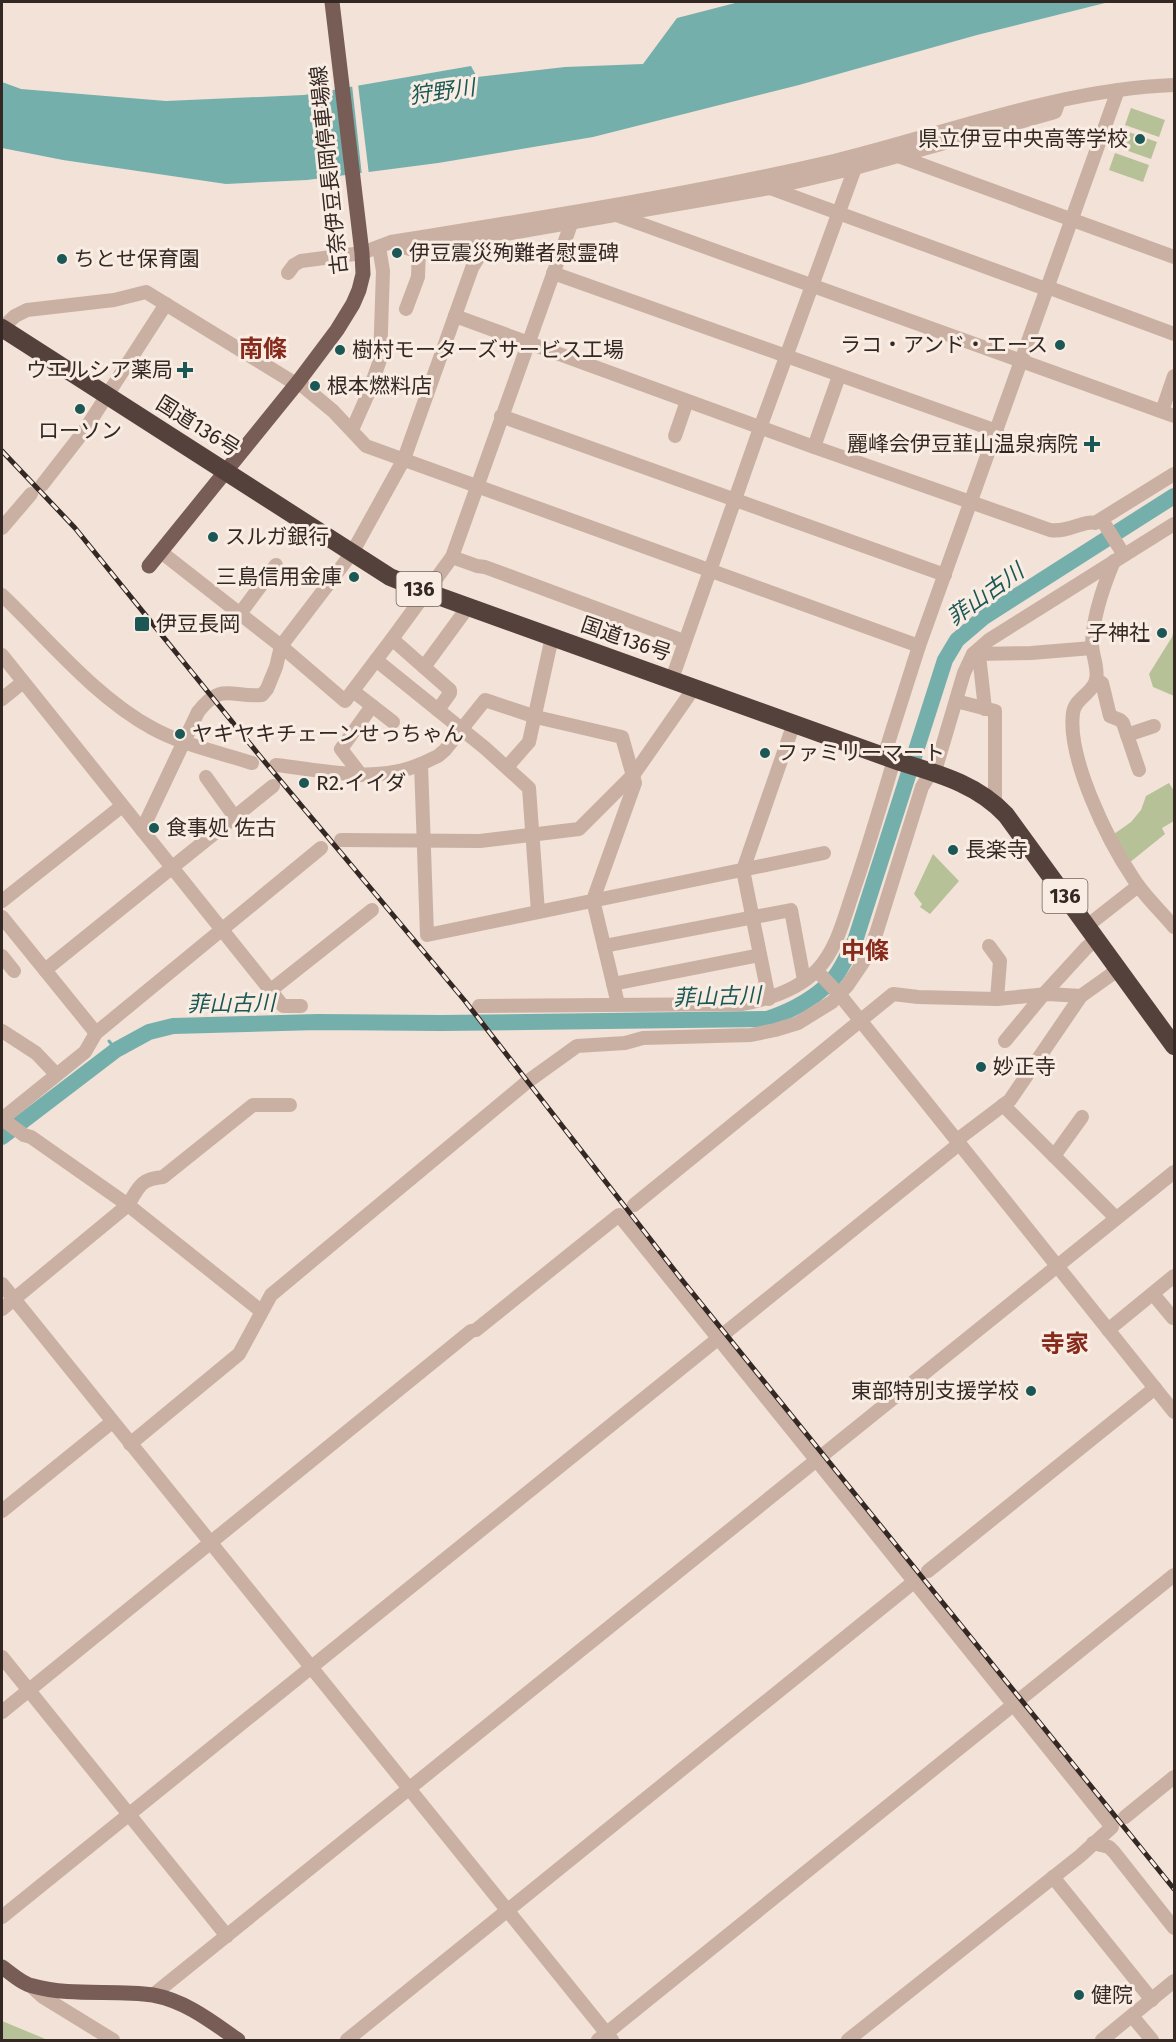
<svg xmlns="http://www.w3.org/2000/svg" width="1176" height="2042" viewBox="0 0 1176 2042" font-family="'Fira Sans','Noto Sans JP',sans-serif">
	<style>
		.green { fill: #b7c197 }
		.water { fill: #75afac }
		.pier { fill: #f2e2d7 }
		.lines { fill: none; stroke-linecap: round; stroke-linejoin: round }
		.stream { stroke: #75afac; stroke-width: 3 }
		.river { stroke: #75afac; stroke-width: 16 }
		.minor { stroke: #cab0a3; stroke-width: 14 }
		.major { stroke: #775d55; stroke-width: 15 }
		.highway { stroke: #55413c; stroke-width: 18 }
		.rail-casing { stroke: #342825; stroke-width: 5 }
		.rail { stroke: #f9ede3; stroke-width: 3; stroke-dasharray: 9; stroke-linecap: butt }
		.poi-dot { fill: #1a5755; stroke: #f9ede3; stroke-width: 2 }
		.labels { text-anchor: middle; stroke-width: 6; stroke-linejoin: round; paint-order: stroke }
		.shield { fill: #f9ede3; stroke: #6f635e; stroke-width: 1.5 }
		.shield-label { font-size: 20px; font-weight: bold; fill: #342825 }
		.poi-label { font-size: 21px; fill: #342825; stroke: #f9ede3; text-anchor: start }
		.street-label { font-size: 21px; fill: #342825; stroke: #f9ede3 }
		.water-label { font-size: 22px; font-style: italic; fill: #1a5755; stroke: #f9ede3 }
		.quarter-label { font-size: 24px; font-weight: bold; fill: #862a1c; stroke: #f9ede3 }
	</style>
	<rect width="100%" height="100%" fill="#f2e2d7"/>
	<g class="green">
		<polygon points="1131,108 1165,120 1159,137 1125,125"/>
		<polygon points="1123,130 1157,142 1151,159 1117,147"/>
		<polygon points="1115,153 1149,165 1143,182 1109,170"/>
		<polygon points="1174,629 1174,696 1153,687 1149,674 1172,637"/>
		<polygon points="1169,783 1174,791 1174,821 1162,828 1165,834 1129,863 1114,834 1131,822 1141,810 1146,796"/>
		<polygon points="933,854 959,881 930,914 920,907 922,904 914,894"/>
		<polygon points="2,2021 43,2038 47,2040 2,2040"/>
	</g>
	<g class="water">
		<polygon points="739,2 1109,2 977,35 799,85 593,137 438,163 307,180 226,184 63,160 2,148 2,82 21,89 166,101 304,95 471,66 477,77 565,67 643,64 677,18"/>
		<polygon points="1174,491 1174,500 1134,525 1129,519"/>
	</g>
	<polygon class="pier" points="358,84 369,175 362,176 352,85"/>
	<g class="lines">
		<polyline class="stream" points="109,1041 116,1050"/>
		<path class="river" d="M2,1137L116,1050L149,1032L173,1026L318,1022L441,1023L767,1019C791,1011 817,997 834,978C843,967 848,953 855,941L945,660L957,640L984,617L1174,496"/>
		<g class="minor">
			<polyline points="898,156 1174,257"/>
			<polyline points="770,188 1046,289"/>
			<polyline points="619,216 1174,416"/>
			<polyline points="395,244 410,249 465,241 770,188 855,168 1055,112 1059,101"/>
			<path d="M288,273L294,265L301,261L362,253L391,242C539,218 688,195 834,161C945,134 1059,89 1174,85"/>
			<polyline points="553,273 997,431"/>
			<polyline points="1047,287 1174,334"/>
			<polyline points="406,309 418,277 419,248"/>
			<path d="M455,316L814,447L1050,530C1068,533 1084,520 1095,523L1174,474"/>
			<polyline points="2,328 15,316 27,310 114,300 146,292 296,384"/>
			<polyline points="298,382 333,411 366,446 919,646"/>
			<polyline points="1162,411 1174,376"/>
			<polyline points="501,416 945,575"/>
			<polyline points="352,430 368,394 380,360 383,271 379,247"/>
			<polyline points="675,436 687,401"/>
			<polyline points="814,447 839,376"/>
			<polyline points="42,485 84,431 166,304"/>
			<polyline points="1102,520 1124,555"/>
			<polyline points="2,528 31,494"/>
			<polyline points="161,552 281,646 345,701 392,639 452,557 571,224"/>
			<polyline points="452,557 477,566 485,567 684,641"/>
			<path d="M1114,561C1103,587 1093,615 1092,644C1092,655 1099,669 1096,680C1092,694 1075,698 1073,713C1067,758 1108,841 1133,878C1144,896 1161,911 1174,927"/>
			<path d="M2,595C49,640 95,697 152,728C183,745 218,752 252,763"/>
			<polyline points="239,615 276,565"/>
			<polyline points="392,639 450,690 450,693 438,710"/>
			<polyline points="973,654 1031,653 1092,648"/>
			<polyline points="2,655 283,1006 301,1006"/>
			<polyline points="979,655 985,709"/>
			<polyline points="376,660 485,748 529,788 538,912"/>
			<polyline points="424,667 468,607"/>
			<polyline points="672,679 760,428 855,168"/>
			<polyline points="1096,680 1102,683 1110,716 1120,720 1123,723 1139,770"/>
			<polyline points="353,691 393,722"/>
			<polyline points="2,699 23,682"/>
			<polyline points="956,701 995,711 995,804"/>
			<polyline points="1127,735 1154,726"/>
			<polyline points="884,756 919,646 1118,90"/>
			<path d="M276,765C323,770 376,784 421,764"/>
			<polyline points="507,767 529,742 552,637"/>
			<polyline points="361,775 341,749 372,706"/>
			<polyline points="206,777 234,816"/>
			<path d="M142,830L198,712C222,681 231,698 262,695L267,689L276,667L281,646L352,553L404,459L472,268L490,238"/>
			<polyline points="341,840 480,841 579,829 634,774 694,688"/>
			<polyline points="2,901 122,806"/>
			<polyline points="2,917 96,1033"/>
			<polyline points="1087,926 1138,886"/>
			<polyline points="604,946 791,910 804,980"/>
			<polyline points="989,946 1000,961 997,999"/>
			<polyline points="2,956 14,971"/>
			<polyline points="45,970 273,786"/>
			<polyline points="817,971 839,994 922,1097 1174,1412"/>
			<polyline points="613,984 760,955"/>
			<polyline points="271,990 372,910"/>
			<polyline points="769,999 743,870 794,723"/>
			<path d="M618,1004L593,900L635,783L622,737L536,717L485,700L445,750L438,756L421,764L427,935C559,907 692,881 824,853"/>
			<path d="M479,1006L743,1004C769,999 798,990 817,970C837,949 844,918 853,892C868,848 881,804 894,760"/>
			<polyline points="2,1031 36,1053 56,1074"/>
			<polyline points="1005,1041 1043,995 1086,948 1097,939"/>
			<polyline points="1003,1105 1116,1218"/>
			<polyline points="2,1119 85,1052 96,1033 321,848"/>
			<polyline points="2,1119 24,1135 31,1137 128,1205 261,1311"/>
			<polyline points="957,1140 1010,1100 1081,996"/>
			<polyline points="1054,1156 1082,1117"/>
			<polyline points="634,1205 893,994 918,997 997,999 1048,994 1081,996 1119,969"/>
			<polyline points="2,1284 612,2040"/>
			<polyline points="1153,1294 1173,1318"/>
			<path d="M2,1309L128,1205C139,1187 140,1179 163,1177L253,1105H290"/>
			<polyline points="1108,1330 1174,1276"/>
			<polyline points="130,1444 239,1354 271,1295 527,1082 577,1046 625,1043 643,1038 751,1035 775,1030 798,1023 832,1002 847,986 866,958 876,934 922,787 927,779 935,771 964,673 973,654 989,640 1174,524"/>
			<polyline points="2,1511 112,1422"/>
			<polyline points="928,1571 1155,1388"/>
			<polyline points="2,1657 227,1936"/>
			<polyline points="2,1712 471,1331 476,1330 619,1215 1112,1827 1080,1856 848,2040"/>
			<polyline points="1125,1817 1174,1777"/>
			<polyline points="1093,1843 1109,1847 1114,1852 1174,1928"/>
			<polyline points="1053,1877 1152,2000"/>
			<polyline points="2,1917 959,1144"/>
			<polyline points="31,1986 43,1997 113,2040"/>
			<polyline points="153,1995 1174,1172"/>
			<polyline points="1132,2016 1152,2040"/>
			<polyline points="347,2040 915,1581"/>
			<polyline points="598,2040 1174,1575"/>
			<polyline points="1102,2040 1174,1981"/>
		</g>
		<g class="major">
			<polyline points="149,566 298,382 337,330 353,304 359,290 363,274 362,253 332,2"/>
			<path d="M2,1967C11,1973 22,1984 33,1986C72,1997 114,1989 153,1995C186,2001 212,2022 238,2040"/>
		</g>
		<path class="highway" d="M2,328L390,577L427,592L900,762C939,774 977,784 1006,815L1174,1046"/>
		<g class="rail-casing">
			<polyline id="rail" points="2,451 75,528 259,755 465,1001 682,1280 1174,1889"/>
		</g>
		<use href="#rail" class="rail"/>
	</g>
	<g class="poi-dot">
		<circle cx="1140" cy="139" r="6"/>
		<circle cx="397" cy="253" r="6"/>
		<circle cx="62" cy="259" r="6"/>
		<circle cx="1060" cy="345" r="6"/>
		<circle cx="340" cy="350" r="6"/>
		<path d="M182 361h6v6h6v6h-6v6h-6v-6h-6v-6h6z"/>
		<circle cx="315" cy="386" r="6"/>
		<circle cx="80" cy="409" r="6"/>
		<path d="M1089 435h6v6h6v6h-6v6h-6v-6h-6v-6h6z"/>
		<circle cx="213" cy="537" r="6"/>
		<circle cx="354" cy="577" r="6"/>
		<rect x="134" y="616" width="16" height="16" rx="3"/>
		<circle cx="1162" cy="633" r="6"/>
		<circle cx="180" cy="734" r="6"/>
		<circle cx="765" cy="753" r="6"/>
		<circle cx="304" cy="783" r="6"/>
		<circle cx="154" cy="828" r="6"/>
		<circle cx="953" cy="850" r="6"/>
		<circle cx="981" cy="1067" r="6"/>
		<circle cx="1031" cy="1391" r="6"/>
		<circle cx="1079" cy="1995" r="6"/>
	</g>
	<g class="labels">
		<g class="shield">
			<rect x="396.5" y="572" width="45" height="34" rx="4.5"/>
			<rect x="1042.5" y="879" width="45" height="34" rx="4.5"/>
		</g>
		<g class="shield-label">
			<text x="419" y="596">136</text>
			<text x="1065" y="903">136</text>
		</g>
		<g class="poi-label">
			<text x="1128" y="146" text-anchor="end">県立伊豆中央高等学校</text>
			<text x="409" y="260">伊豆震災殉難者慰霊碑</text>
			<text x="74" y="266">ちとせ保育園</text>
			<text x="1048" y="352" text-anchor="end">ラコ・アンド・エース</text>
			<text x="352" y="357">樹村モーターズサービス工場</text>
			<text x="173" y="377" text-anchor="end">ウエルシア薬局</text>
			<text x="327" y="393">根本燃料店</text>
			<text x="80" y="438" text-anchor="middle">ローソン</text>
			<text x="1078" y="451" text-anchor="end">麗峰会伊豆韮山温泉病院</text>
			<text x="225" y="544">スルガ銀行</text>
			<text x="342" y="584" text-anchor="end">三島信用金庫</text>
			<text x="156" y="631">伊豆長岡</text>
			<text x="1150" y="640" text-anchor="end">子神社</text>
			<text x="192" y="741">ヤキヤキチェーンせっちゃん</text>
			<text x="777" y="760">ファミリーマート</text>
			<text x="316" y="790">R2.イイダ</text>
			<text x="166" y="835">食事処 佐古</text>
			<text x="965" y="857">長楽寺</text>
			<text x="993" y="1074">妙正寺</text>
			<text x="1019" y="1398" text-anchor="end">東部特別支援学校</text>
			<text x="1091" y="2002">健院</text>
		</g>
		<g class="street-label">
			<text transform="translate(329 170) rotate(-96)" y="7">古奈伊豆長岡停車場線</text>
			<text transform="translate(198 426) rotate(32)" y="7">国道136号</text>
			<text transform="translate(626 639) rotate(19)" y="7">国道136号</text>
		</g>
		<g class="water-label">
			<text transform="translate(442 91) rotate(-8)" y="8">狩野川</text>
			<text transform="translate(985 594) rotate(-36)" y="8">菲山古川</text>
			<text transform="translate(717 996) rotate(-2)" y="8">菲山古川</text>
			<text transform="translate(231 1003) rotate(-1)" y="8">菲山古川</text>
		</g>
		<g class="quarter-label">
			<text x="263" y="357">南條</text>
			<text x="865" y="959">中條</text>
			<text x="1065" y="1352">寺家</text>
		</g>
	</g>
	<rect width="1176" height="2042" fill="none" stroke="#342825" stroke-width="6"/>
</svg>
